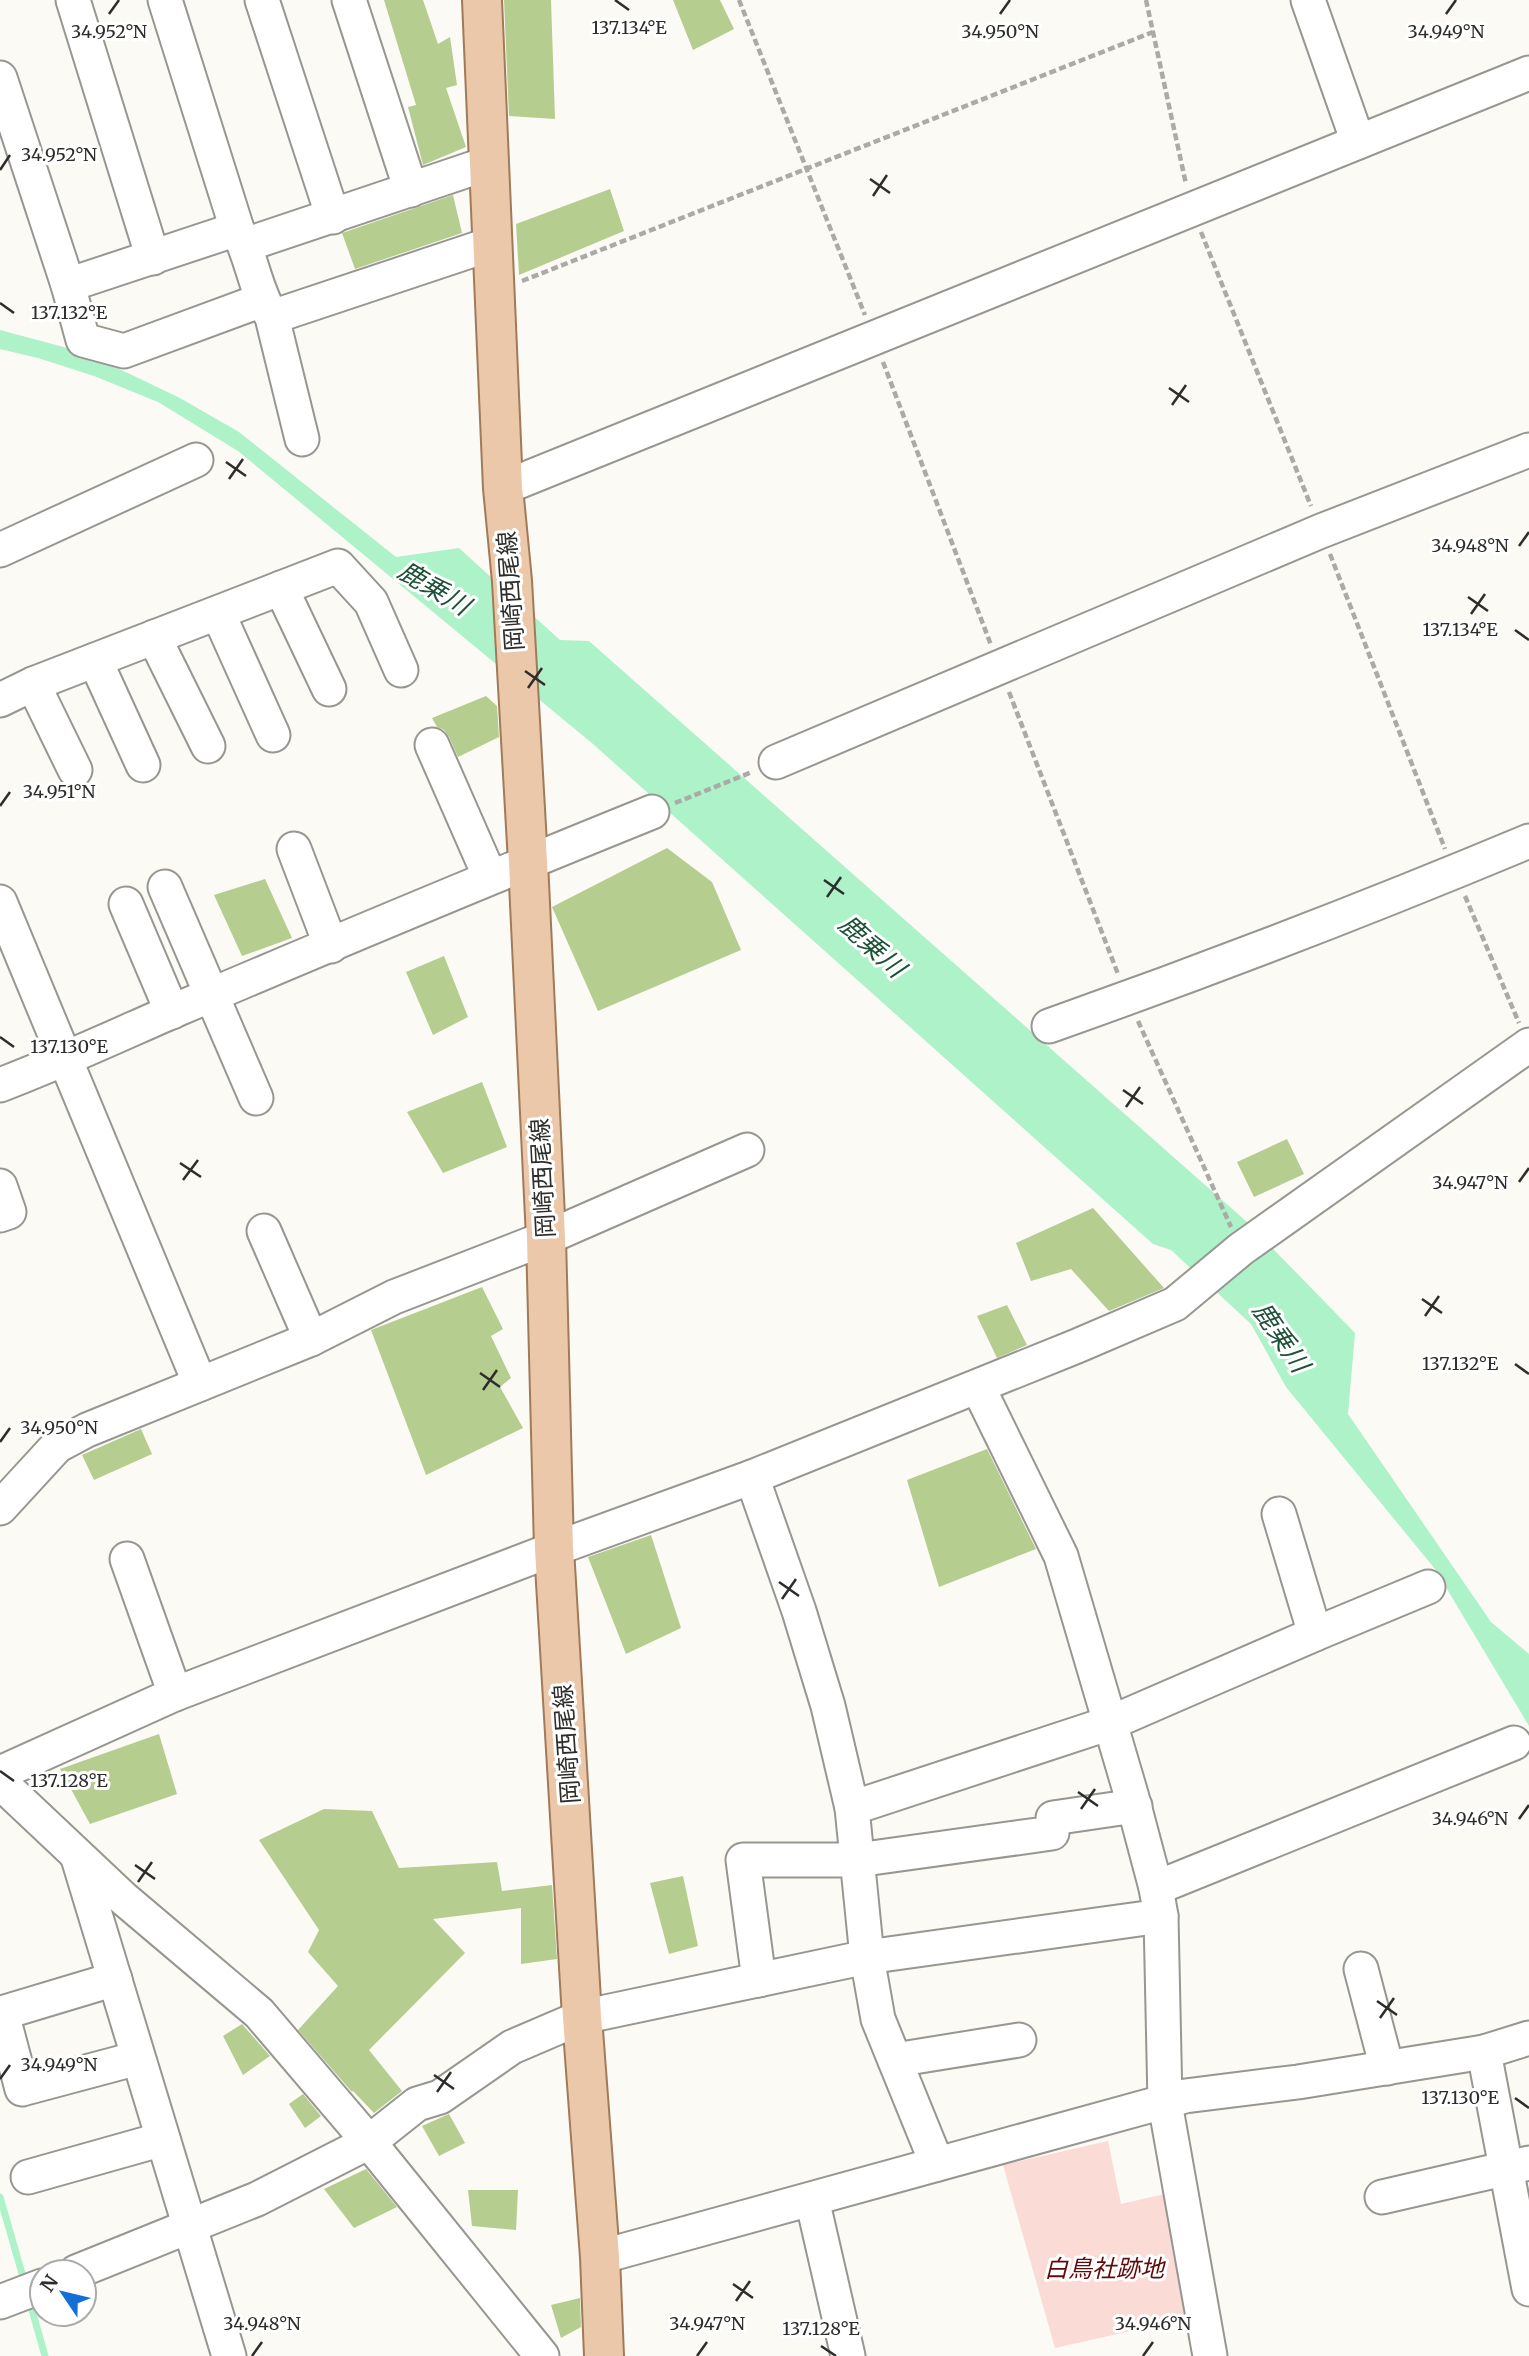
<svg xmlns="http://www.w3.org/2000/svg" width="1529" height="2356" viewBox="0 0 1529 2356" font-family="Merriweather,'Noto Sans JP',serif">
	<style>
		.green { fill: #fbdbd6 }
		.water { fill: #aef2ca }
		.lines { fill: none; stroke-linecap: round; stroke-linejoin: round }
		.stream { stroke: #aef2ca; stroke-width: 7 }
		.building { fill: #b5ce8f }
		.minor-casing { stroke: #979691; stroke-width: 37 }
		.major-casing { stroke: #a17a59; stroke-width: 42 }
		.path { stroke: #aaaaa6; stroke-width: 4.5; stroke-dasharray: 7 3.5; stroke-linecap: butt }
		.minor { stroke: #fff; stroke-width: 33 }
		.major { stroke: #ecc8aa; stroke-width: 38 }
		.ticks { fill: none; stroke: #2d2d2b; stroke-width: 2.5 }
		.labels { text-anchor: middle; stroke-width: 6; stroke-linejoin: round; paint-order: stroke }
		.street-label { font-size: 24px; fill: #2d2d2b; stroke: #fff }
		.park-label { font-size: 24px; font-style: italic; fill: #600a09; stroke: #fff }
		.water-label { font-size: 26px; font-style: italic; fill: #1f5238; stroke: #fff }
		.ticks-label { font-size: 18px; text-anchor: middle; fill: #2d2d2b; stroke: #fff; stroke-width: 6; stroke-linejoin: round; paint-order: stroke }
	</style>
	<rect width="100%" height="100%" fill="#fbfaf5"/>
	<polygon class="green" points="1108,2141 1121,2204 1173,2192 1189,2318 1055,2348 1003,2165"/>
	<polygon class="water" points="0,330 86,353 180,398 239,432 396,557 459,548 560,640 589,641 1247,1222 1355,1333 1348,1414 1491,1622 1529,1654 1529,1726 1435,1569 1286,1387 1251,1324 1171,1250 1153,1244 593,744 238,451 158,402 94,376 38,358 0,349"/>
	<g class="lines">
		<g class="stream">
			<polyline points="0,2197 25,2284"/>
			<polyline points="29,2299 45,2356"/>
		</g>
	</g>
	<g class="building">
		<polygon points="384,0 423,0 438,44 450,37 457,85 446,88 466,147 423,165 408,107 416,105"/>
		<polygon points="504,0 551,0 555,119 509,116"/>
		<polygon points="673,0 720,0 734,29 693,50"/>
		<polygon points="610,189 624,231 519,275 516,224"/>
		<polygon points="453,195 462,233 355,269 342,233"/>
		<polygon points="486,696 497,706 499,737 458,757 449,737 444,730 437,727 432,718"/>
		<polygon points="667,848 712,882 741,950 598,1011 552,907"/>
		<polygon points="265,879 292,938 242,956 214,895"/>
		<polygon points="444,956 468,1017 433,1035 406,972"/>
		<polygon points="482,1082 507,1147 443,1173 407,1112"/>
		<polygon points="1287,1139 1304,1174 1254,1197 1237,1162"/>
		<polygon points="1093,1208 1164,1288 1109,1311 1071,1269 1031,1281 1016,1243"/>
		<polygon points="482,1287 503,1329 491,1336 511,1378 500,1387 523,1428 426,1475 371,1330"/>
		<polygon points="1007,1305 1027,1345 997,1358 977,1316"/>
		<polygon points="141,1429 152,1454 94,1480 82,1455"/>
		<polygon points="987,1449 1036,1549 939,1587 907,1480"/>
		<polygon points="651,1535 681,1628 626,1654 588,1557"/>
		<polygon points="159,1734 177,1794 90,1824 60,1769"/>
		<polygon points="324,1809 372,1811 399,1868 497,1862 502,1891 552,1885 557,1959 521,1964 521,1908 433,1919 465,1953 369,2050 402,2091 374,2113 353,2091 352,2092 298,2030 338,1986 308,1952 319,1930 259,1840"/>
		<polygon points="683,1876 698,1946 669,1954 650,1883"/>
		<polygon points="242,2024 270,2056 243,2075 223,2036"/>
		<polygon points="303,2094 321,2116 305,2128 289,2104"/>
		<polygon points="449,2114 465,2143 439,2156 422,2126"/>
		<polygon points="366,2169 397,2207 354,2228 324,2189"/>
		<polygon points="468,2190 518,2190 516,2230 472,2226"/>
		<polygon points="580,2298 581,2327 561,2338 551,2305"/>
	</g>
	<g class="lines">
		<g class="minor-casing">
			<g id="minor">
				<polyline points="73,0 153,258"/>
				<path d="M165,0L237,229C252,257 255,290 272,317L302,439"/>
				<polyline points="262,0 333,217"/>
				<polyline points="349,0 411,190"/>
				<polyline points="1308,0 1358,142"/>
				<polyline points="0,78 68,285 83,340 124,351 262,300"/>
				<polyline points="245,245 489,163"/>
				<polyline points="68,285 237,229"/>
				<polyline points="272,317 494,243"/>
				<polyline points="503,488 1529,73"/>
				<polyline points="0,550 196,460"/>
				<polyline points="281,588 329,689"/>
				<polyline points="218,613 273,735"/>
				<polyline points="154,637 208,746"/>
				<polyline points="95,660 143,765"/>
				<polyline points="33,684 75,770"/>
				<polyline points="0,700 33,684 338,566 371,602 401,670"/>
				<polyline points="432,745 490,877"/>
				<polyline points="776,762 1321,531 1529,450"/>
				<polyline points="294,849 331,946"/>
				<polyline points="165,887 256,1098"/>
				<polyline points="0,902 200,1384"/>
				<polyline points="126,904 172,1012"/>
				<path d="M1049,1026C1210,969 1371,907 1529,841"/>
				<path d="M0,1085C58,1063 114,1037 171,1012C331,944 491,877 652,812"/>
				<polyline points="0,1186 9,1212 0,1215"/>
				<polyline points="264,1231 311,1339"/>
				<polyline points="978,1387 1061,1556 1131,1794 1156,1888 1161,1916 1165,2103 1210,2356"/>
				<polyline points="752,1477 799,1611 828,1706 852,1808 867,1957 878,2019 937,2164"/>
				<polyline points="0,1508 57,1446 87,1430 311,1339 394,1297 546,1238 747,1150"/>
				<polyline points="127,1559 175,1694"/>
				<polyline points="1315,1634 1428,1587"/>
				<polyline points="0,1773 175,1694 554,1549 752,1477 1077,1346 1175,1304 1241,1249 1529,1045"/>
				<polyline points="0,1782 123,1898 259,2013 369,2142 417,2104 440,2097 512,2047 582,2017 867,1957 1161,1916"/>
				<polyline points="852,1808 1110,1723 1315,1634 1279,1514"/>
				<polyline points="78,1858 229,2356"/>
				<polyline points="1156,1888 1514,1743"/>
				<polyline points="1361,1969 1387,2068"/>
				<polyline points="115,1979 2,2013 22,2089 138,2058"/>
				<polyline points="759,1980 743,1860 857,1860 1052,1833 1053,1818 1135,1806"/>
				<polyline points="1484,2052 1529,2289"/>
				<polyline points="895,2060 1019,2040"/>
				<polyline points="28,2177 163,2139"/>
				<polyline points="1382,2197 1529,2163"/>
				<polyline points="812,2199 848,2356"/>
				<polyline points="600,2257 1185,2096 1298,2082 1484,2052 1529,2038"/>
				<polyline points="76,2272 257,2199 369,2142 542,2356"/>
				<polyline points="0,2302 42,2286"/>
			</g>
		</g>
		<g class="major-casing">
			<polyline id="major" points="482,0 503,488 512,581 528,862 546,1238 554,1549 582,2017 600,2257 604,2356"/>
		</g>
		<g class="path">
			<polyline points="739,0 865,315"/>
			<polyline points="1146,0 1186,184"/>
			<polyline points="1201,232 1311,506"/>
			<polyline points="522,281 1153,32"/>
			<polyline points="883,362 991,645"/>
			<polyline points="1330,554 1445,849"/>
			<polyline points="1009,692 1118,974"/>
			<polyline points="675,803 752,772"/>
			<polyline points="1465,896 1519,1023"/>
			<polyline points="1138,1021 1231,1227"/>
		</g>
		<use href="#minor" class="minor"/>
		<use href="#major" class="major"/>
	</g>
	<path class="ticks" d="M615,0L629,10M109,14L119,0M1000,14L1010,0M1446,14L1456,0M0,170L10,155M870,179L890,193M873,196L887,175M0,303L14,313M1169,388L1189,402M1172,405L1186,385M226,462L246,476M229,479L243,459M1519,546L1529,532M1468,597L1488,611M1471,614L1485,594M1515,630L1529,640M525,671L545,685M528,688L542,668M0,806L10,792M824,880L844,894M827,897L841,877M0,1037L14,1047M1123,1090L1143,1104M1126,1107L1140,1087M180,1163L201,1177M183,1180L198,1160M1519,1182L1529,1168M1422,1299L1442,1313M1425,1316L1439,1296M1515,1364L1529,1374M480,1373L500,1387M483,1390L497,1370M0,1442L10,1428M779,1582L799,1596M782,1599L796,1579M0,1771L14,1781M1078,1792L1098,1806M1081,1809L1095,1789M1519,1819L1529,1805M135,1865L155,1879M138,1882L152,1862M1377,2001L1397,2015M1380,2018L1394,1998M434,2075L454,2089M0,2079L10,2065M437,2092L451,2072M1515,2098L1529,2108M733,2284L753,2298M736,2301L750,2281M821,2346L836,2356M252,2356L262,2342M697,2356L707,2342M1143,2356L1153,2342"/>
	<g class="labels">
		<g class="street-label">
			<text transform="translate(511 591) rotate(-94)" y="8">岡崎西尾線</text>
			<text transform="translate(543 1178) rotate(-93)" y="8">岡崎西尾線</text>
			<text transform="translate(567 1744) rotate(-94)" y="8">岡崎西尾線</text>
		</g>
		<g class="park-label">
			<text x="1104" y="2277">白鳥社跡地</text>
		</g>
		<g class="water-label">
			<text transform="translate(434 588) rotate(31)" y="9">鹿乗川</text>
			<text transform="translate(872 946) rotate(42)" y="9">鹿乗川</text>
			<text transform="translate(1281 1337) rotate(56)" y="9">鹿乗川</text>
		</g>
	</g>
	<g class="ticks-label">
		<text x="629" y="34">137.134°E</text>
		<text x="109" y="38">34.952°N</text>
		<text x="1000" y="38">34.950°N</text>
		<text x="1446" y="38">34.949°N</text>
		<text x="59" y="161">34.952°N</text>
		<text x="69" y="319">137.132°E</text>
		<text x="1470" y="552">34.948°N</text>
		<text x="1460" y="636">137.134°E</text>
		<text x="59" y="798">34.951°N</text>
		<text x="69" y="1053">137.130°E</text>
		<text x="1470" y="1189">34.947°N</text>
		<text x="1460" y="1370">137.132°E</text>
		<text x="59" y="1434">34.950°N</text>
		<text x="69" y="1787">137.128°E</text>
		<text x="1470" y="1825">34.946°N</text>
		<text x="59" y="2071">34.949°N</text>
		<text x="1460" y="2104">137.130°E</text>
		<text x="262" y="2330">34.948°N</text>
		<text x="707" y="2330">34.947°N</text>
		<text x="1153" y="2330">34.946°N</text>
		<text x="821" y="2335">137.128°E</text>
	</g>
	<g transform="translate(63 2293) rotate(305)"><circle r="33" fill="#ffffff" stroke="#ababaa" stroke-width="2"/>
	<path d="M0-5L12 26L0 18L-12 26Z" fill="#136fd8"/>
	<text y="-10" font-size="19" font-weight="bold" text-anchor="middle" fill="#2d2d2b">N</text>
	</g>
</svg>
